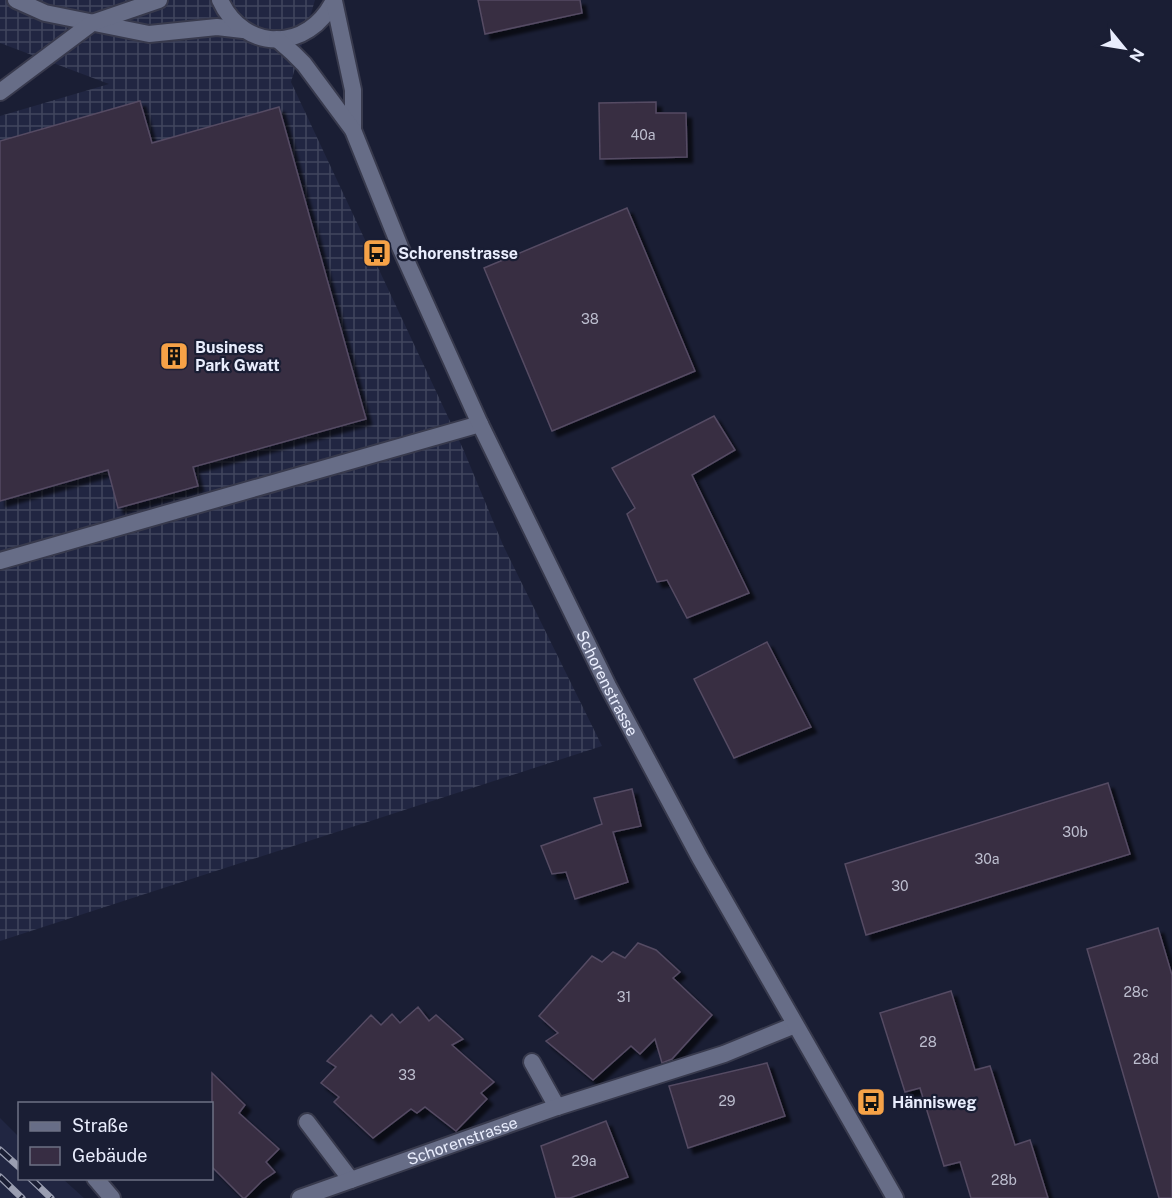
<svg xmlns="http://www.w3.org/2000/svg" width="1172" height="1198" viewBox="0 0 1172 1198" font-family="'Public Sans',sans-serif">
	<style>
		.built { fill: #212642 }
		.industrial { fill: url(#industrial-grid) }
		.building { fill: #372d43; stroke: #554b63; stroke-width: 1.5; filter: url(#shadow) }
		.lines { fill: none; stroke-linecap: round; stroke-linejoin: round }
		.service-casing { stroke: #383a4d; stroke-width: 20 }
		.minor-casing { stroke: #383a4d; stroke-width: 20 }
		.tertiary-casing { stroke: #383a4d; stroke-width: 20 }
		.service { stroke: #676d87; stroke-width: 16 }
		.minor { stroke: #676d87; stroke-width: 16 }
		.tertiary { stroke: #676d87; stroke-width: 16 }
		.rail-casing { stroke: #9a9eb1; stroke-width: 7 }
		.rail { stroke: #1a1e34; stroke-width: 4.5; stroke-dasharray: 14; stroke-linecap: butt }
		.labels { text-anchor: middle; stroke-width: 4.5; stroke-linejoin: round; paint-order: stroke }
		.number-label { font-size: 14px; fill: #bcbdce }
		.poi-label { font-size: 16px; font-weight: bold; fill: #e9edfd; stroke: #1a1e34; text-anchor: start }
		.street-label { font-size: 16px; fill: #e9edfd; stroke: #1a1e34 }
	</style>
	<defs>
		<pattern id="industrial-grid" width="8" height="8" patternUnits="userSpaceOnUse" patternTransform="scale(1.5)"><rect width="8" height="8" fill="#212642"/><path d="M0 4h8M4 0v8" fill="none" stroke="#41465e"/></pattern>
		<filter id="shadow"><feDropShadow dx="5.5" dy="5.5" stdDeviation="1.5" flood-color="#0009"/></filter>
	</defs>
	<rect width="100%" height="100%" fill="#1a1e34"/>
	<polygon class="built" points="0,1118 19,1137 20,1178 63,1179 84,1198 0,1198"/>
	<polygon class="industrial" points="0,0 315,0 291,82 464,451 503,545 602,746 0,941 0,116 109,84 0,43"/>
	<g class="building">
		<polygon points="478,0 580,0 582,13 485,34"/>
		<polygon points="140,101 152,143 279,107 366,419 193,467 198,486 118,508 108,470 0,501 0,141"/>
		<polygon points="656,102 656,113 686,113 687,157 600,159 599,103"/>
		<polygon points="627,208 695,371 552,431 484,268"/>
		<polygon points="714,416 735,450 692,475 749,593 687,618 667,580 657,582 627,514 635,508 612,468"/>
		<polygon points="767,642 811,727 734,758 694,679"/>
		<polygon points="1108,783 1130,854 866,935 845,864"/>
		<polygon points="632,789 641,826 613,832 628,882 575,899 566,872 552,874 541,846 602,824 594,798"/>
		<polygon points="1158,928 1172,975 1172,1198 1159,1198 1087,949"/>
		<polygon points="638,943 656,950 680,972 673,978 712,1015 672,1059 662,1063 655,1039 640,1054 631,1046 593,1080 546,1041 558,1033 539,1016 592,956 602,962 613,952 625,958"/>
		<polygon points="951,991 975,1070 990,1066 1015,1145 1030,1140 1048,1198 971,1198 960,1162 944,1166 920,1088 905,1092 880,1013"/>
		<polygon points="418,1007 429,1021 436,1015 463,1039 452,1045 494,1082 481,1093 487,1099 456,1131 425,1107 417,1113 411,1109 373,1138 334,1102 339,1097 321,1083 336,1067 327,1061 371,1015 381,1025 392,1014 400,1023"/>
		<polygon points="767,1063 785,1116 688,1148 669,1086"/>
		<polygon points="212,1073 245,1105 239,1113 279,1149 266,1162 275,1172 262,1181 245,1198 243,1198 212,1167"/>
		<polygon points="606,1121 628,1177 570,1198 556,1198 541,1146"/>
	</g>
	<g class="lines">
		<g class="service-casing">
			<g id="service">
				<polyline points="16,0 45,13 149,34 217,27 243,30"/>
				<polyline points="0,92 92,23 159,0"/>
				<polyline points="0,561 480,424"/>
			</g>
		</g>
		<g class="minor-casing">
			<g id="minor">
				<polyline points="532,1062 557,1107"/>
				<polyline points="307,1122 351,1180"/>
				<polyline points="95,1178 112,1198"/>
				<path id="s1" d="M300,1198L557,1107L724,1054L795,1025"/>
			</g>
		</g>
		<g class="tertiary-casing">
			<g id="tertiary">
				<path d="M220,0C244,53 309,52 334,0"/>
				<polyline points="334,1 353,90 353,130"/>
				<path id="s2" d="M277,39L293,53L304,64L353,130L400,247L480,424L608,686L700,858L895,1198"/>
			</g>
		</g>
		<use href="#service" class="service"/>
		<use href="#minor" class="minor"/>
		<use href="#tertiary" class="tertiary"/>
		<g class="rail-casing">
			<g id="rail">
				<polyline points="0,1150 20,1168"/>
				<polyline points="0,1177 22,1198"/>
				<polyline points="30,1178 51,1198"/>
			</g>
		</g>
		<use href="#rail" class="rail"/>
	</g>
	<defs>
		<g id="bus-square" transform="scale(1.5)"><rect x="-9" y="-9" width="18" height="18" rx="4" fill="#f6a247" stroke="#1a1e34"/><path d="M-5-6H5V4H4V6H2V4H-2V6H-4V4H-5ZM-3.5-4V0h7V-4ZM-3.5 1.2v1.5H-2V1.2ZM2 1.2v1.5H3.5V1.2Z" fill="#111"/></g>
		<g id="building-square" transform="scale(1.5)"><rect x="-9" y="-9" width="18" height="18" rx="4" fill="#f6a247" stroke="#1a1e34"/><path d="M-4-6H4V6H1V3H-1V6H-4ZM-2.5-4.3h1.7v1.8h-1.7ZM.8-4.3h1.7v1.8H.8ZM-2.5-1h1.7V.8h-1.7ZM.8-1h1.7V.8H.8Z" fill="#111"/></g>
	</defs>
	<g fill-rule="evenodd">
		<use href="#bus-square" x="377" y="253"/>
		<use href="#building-square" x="174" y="356"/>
		<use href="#bus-square" x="871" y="1102"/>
	</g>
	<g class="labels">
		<g class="number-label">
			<text x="643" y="140">40a</text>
			<text x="590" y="324">38</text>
			<text x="1075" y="837">30b</text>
			<text x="987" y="864">30a</text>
			<text x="900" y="891">30</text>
			<text x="1136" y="997">28c</text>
			<text x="624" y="1002">31</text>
			<text x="928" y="1047">28</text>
			<text x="1146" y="1064">28d</text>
			<text x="407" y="1080">33</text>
			<text x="727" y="1106">29</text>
			<text x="584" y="1166">29a</text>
			<text x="1004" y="1185">28b</text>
		</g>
		<g class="poi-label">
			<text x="398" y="259">Schorenstrasse</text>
			<text x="195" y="353">Business<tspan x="195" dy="18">Park Gwatt</tspan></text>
			<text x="892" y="1108">Hännisweg</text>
		</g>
		<g class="street-label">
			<text dy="6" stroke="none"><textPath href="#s2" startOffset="728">Schorenstrasse</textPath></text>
			<text dy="6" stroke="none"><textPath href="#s1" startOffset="172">Schorenstrasse</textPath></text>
		</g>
	</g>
	<rect x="18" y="1102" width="195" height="78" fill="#1a1e34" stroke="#6d7184" stroke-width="1.5"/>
	<rect x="30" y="1122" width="30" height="9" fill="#676d87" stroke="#6d7184" stroke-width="1.5"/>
	<text x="72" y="1132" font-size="18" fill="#e9edfd">Straße</text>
	<rect x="30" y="1147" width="30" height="18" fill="#372d43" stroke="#6d7184" stroke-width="1.5"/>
	<text x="72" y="1162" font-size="18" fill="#e9edfd">Gebäude</text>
	<g transform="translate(1124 48) rotate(120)" stroke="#1a1e34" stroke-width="4.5" paint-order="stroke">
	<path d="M0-4.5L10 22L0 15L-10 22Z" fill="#e9edfd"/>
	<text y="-9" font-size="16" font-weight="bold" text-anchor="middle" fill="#e9edfd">N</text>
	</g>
</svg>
